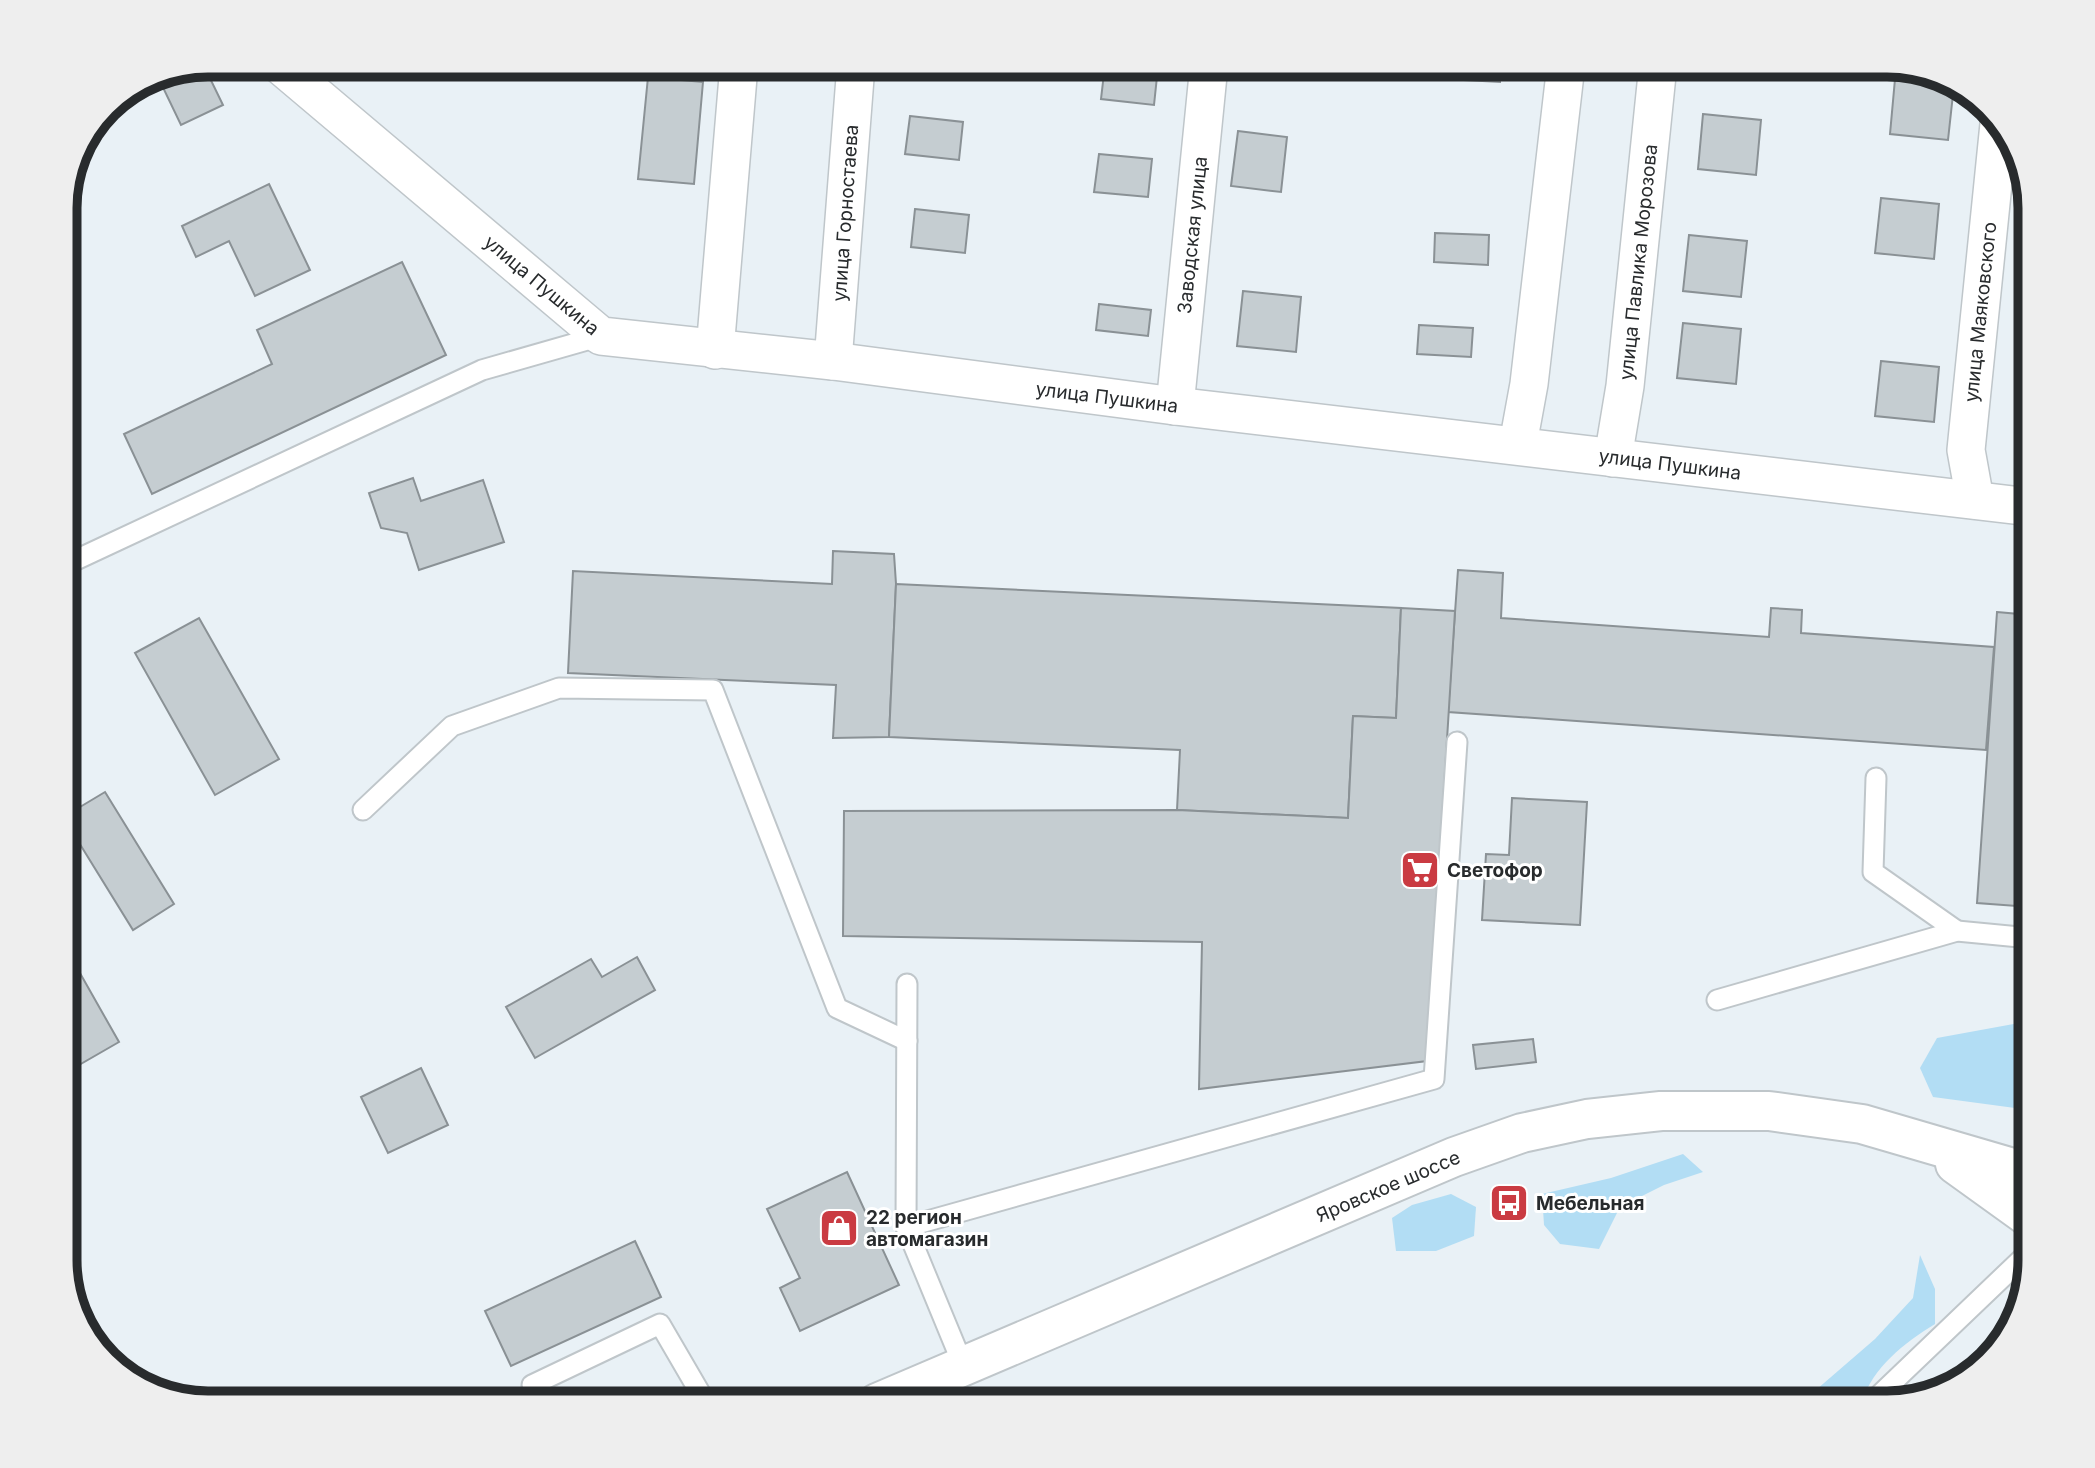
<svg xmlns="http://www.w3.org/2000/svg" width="2095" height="1468" viewBox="0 0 2095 1468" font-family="Inter,sans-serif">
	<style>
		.green { fill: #b2ddf4 }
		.building { fill: #c5cdd1; stroke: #8a9195; stroke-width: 2 }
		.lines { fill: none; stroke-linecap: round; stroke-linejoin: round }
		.service-casing { stroke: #bfc6ca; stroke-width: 23 }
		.minor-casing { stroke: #bfc6ca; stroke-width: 40 }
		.secondary-casing { stroke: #bfc6ca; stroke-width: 42 }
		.service { stroke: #fff; stroke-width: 19 }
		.minor { stroke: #fff; stroke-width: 37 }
		.secondary { stroke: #fff; stroke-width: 38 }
		.labels { text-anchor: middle; stroke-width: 6; stroke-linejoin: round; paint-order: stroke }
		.street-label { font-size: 19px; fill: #282b2d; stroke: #fff }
		.poi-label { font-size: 19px; font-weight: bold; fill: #282b2d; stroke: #fff; text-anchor: start }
		.rim { fill: none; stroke: #282b2d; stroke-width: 9 }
	</style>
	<rect width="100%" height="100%" fill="#e9f1f6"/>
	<g class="green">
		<polygon points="2030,1021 2030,1110 1933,1097 1920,1068 1937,1038"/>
		<polygon points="1683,1154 1703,1172 1664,1185 1620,1207 1599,1249 1560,1244 1544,1225 1542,1194 1611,1178"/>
		<polygon points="1451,1194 1476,1207 1474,1236 1436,1251 1396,1251 1392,1218 1412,1205"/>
		<path d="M1920,1255L1935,1289V1324C1903,1344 1874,1366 1861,1403H1805L1809,1396L1875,1339L1913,1298Z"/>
	</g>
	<g class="building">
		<polygon points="1105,65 1158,67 1154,105 1101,99"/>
		<polygon points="1249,65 1308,65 1307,73"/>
		<polygon points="1446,65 1500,65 1500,82 1446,79"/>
		<polygon points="204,66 223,105 181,125 157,75"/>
		<polygon points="648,77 703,82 694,184 638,179"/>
		<polygon points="1895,79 1954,85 1948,140 1890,134"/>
		<polygon points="1703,114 1761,120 1756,175 1698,169"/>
		<polygon points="910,116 963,122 959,160 905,154"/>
		<polygon points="1238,131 1287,137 1281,192 1231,186"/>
		<polygon points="1099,154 1152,159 1148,197 1094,192"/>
		<polygon points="269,184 310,270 255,296 229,241 196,257 182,226"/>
		<polygon points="1881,198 1939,204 1934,259 1875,253"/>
		<polygon points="2027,206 2030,208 2030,262 2021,262"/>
		<polygon points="915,209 969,215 965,253 911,247"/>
		<polygon points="1435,233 1489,235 1488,265 1434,262"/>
		<polygon points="1689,235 1747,241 1741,297 1683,291"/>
		<polygon points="402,262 446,355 152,494 124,434 272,364 257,330"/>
		<polygon points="1243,291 1301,297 1296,352 1237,346"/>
		<polygon points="1099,304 1151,310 1148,336 1096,330"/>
		<polygon points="1683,323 1741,329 1736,384 1677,378"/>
		<polygon points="1419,325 1473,328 1471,357 1417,354"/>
		<polygon points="1881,361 1939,367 1934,422 1875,416"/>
		<polygon points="413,478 421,501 483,480 504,542 419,570 407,533 381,528 369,493"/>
		<polygon points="833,551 894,554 896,584 889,737 833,738 836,685 568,673 573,571 832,584"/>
		<polygon points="1458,570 1503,573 1501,618 1769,637 1771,608 1802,610 1801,633 1994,647 1986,750 1448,712"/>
		<polygon points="896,584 1401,608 1396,718 1353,716 1348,818 1177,810 1180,750 889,737"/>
		<polygon points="1401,608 1455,611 1427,1061 1199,1089 1202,942 843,936 844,811 1177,810 1348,818 1353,716 1396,718"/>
		<polygon points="1997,612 2030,615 2030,907 1977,903"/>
		<polygon points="199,618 279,759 215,795 135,653"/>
		<polygon points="105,792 174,904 133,930 65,820 65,816"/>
		<polygon points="1512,798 1587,802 1580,925 1482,920 1486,854 1509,855"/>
		<polygon points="637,957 655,990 535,1058 506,1007 591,959 602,977"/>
		<polygon points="72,959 119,1042 65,1073 65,963"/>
		<polygon points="1533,1039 1536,1062 1476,1069 1473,1045"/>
		<polygon points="421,1068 448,1125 388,1153 361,1097"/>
		<polygon points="847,1172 899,1285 800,1331 780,1288 800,1278 767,1209"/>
		<polygon points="635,1241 661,1297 511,1366 485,1311"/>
	</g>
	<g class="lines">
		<g class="service-casing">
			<g id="service">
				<polyline points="65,565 482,370 601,336"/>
				<polyline points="1876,778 1873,872 1957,931"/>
				<polyline points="363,810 452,726 559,688 713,690 837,1008 907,1041"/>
				<polyline points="907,984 906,1227 963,1365"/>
				<polyline points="1717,1000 1957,931 2030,938"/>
				<polyline points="906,1227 1434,1079 1457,742"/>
				<polyline points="532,1385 660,1324 706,1403"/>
				<polyline points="1871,1403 2030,1251"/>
			</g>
		</g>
		<g class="minor-casing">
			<g id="minor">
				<polyline points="280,65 601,336 833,361 1175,406 2030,507"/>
				<polyline points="715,350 739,65"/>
				<polyline points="833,361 856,65"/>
				<polyline points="1175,406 1209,65"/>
				<polyline points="1518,444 1529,384 1566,65"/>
				<polyline points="1613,458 1625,386 1658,65"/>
				<polyline points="1975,500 1966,450 1999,124"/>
			</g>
		</g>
		<g class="secondary-casing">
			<g id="secondary">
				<polyline points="1955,1164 2030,1218"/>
				<polyline points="877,1403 1454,1157 1522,1133 1587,1119 1661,1111 1769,1111 1862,1124 2030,1173"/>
			</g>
		</g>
		<use href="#service" class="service"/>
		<use href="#minor" class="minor"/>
		<use href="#secondary" class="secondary"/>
	</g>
	<defs>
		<g id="supermarket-square" transform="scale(2.0125)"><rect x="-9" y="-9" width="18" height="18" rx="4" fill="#ca3b42" stroke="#fff"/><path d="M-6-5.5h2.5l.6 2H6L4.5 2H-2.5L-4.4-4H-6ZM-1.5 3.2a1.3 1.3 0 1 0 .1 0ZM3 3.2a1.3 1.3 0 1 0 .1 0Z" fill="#fff"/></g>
		<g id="bus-square" transform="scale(2.0125)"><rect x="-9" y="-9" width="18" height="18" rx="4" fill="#ca3b42" stroke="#fff"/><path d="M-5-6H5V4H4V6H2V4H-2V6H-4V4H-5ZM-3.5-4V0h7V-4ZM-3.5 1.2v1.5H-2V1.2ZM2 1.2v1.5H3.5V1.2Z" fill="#fff"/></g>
		<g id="shop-square" transform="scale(2.0125)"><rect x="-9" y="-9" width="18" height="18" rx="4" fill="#ca3b42" stroke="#fff"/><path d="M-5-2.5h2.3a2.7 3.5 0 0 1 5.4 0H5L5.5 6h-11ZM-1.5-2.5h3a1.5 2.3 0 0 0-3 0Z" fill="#fff"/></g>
	</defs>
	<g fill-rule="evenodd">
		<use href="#supermarket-square" x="1420" y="870"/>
		<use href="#bus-square" x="1509" y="1203"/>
		<use href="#shop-square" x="839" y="1228"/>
	</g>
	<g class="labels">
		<g class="street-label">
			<text transform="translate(845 213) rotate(-86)" y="7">улица Горностаева</text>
			<text transform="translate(1192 235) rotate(-84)" y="7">Заводская улица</text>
			<text transform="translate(1638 262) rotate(-84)" y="7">улица Павлика Морозова</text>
			<text transform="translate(542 285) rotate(40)" y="7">улица Пушкина</text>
			<text transform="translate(1980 312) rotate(-84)" y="7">улица Маяковского</text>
			<text transform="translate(1107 397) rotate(7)" y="7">улица Пушкина</text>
			<text transform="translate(1670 464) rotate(7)" y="7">улица Пушкина</text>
			<text transform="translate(1388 1186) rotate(-23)" y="7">Яровское шоссе</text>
		</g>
		<g class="poi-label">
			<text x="1447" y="877">Светофор</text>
			<text x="1536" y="1210">Мебельная</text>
			<text x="866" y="1224">22 регион<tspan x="866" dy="22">автомагазин</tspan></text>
		</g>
	</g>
	<path d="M0 0H2095V1468H0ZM208 77H1887A131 131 0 0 1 2018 208V1260A131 131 0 0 1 1887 1391H208A131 131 0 0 1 77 1260V208A131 131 0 0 1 208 77Z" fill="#eee" fill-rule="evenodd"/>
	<path class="rim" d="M208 77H1887A131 131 0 0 1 2018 208V1260A131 131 0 0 1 1887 1391H208A131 131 0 0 1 77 1260V208A131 131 0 0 1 208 77Z"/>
</svg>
